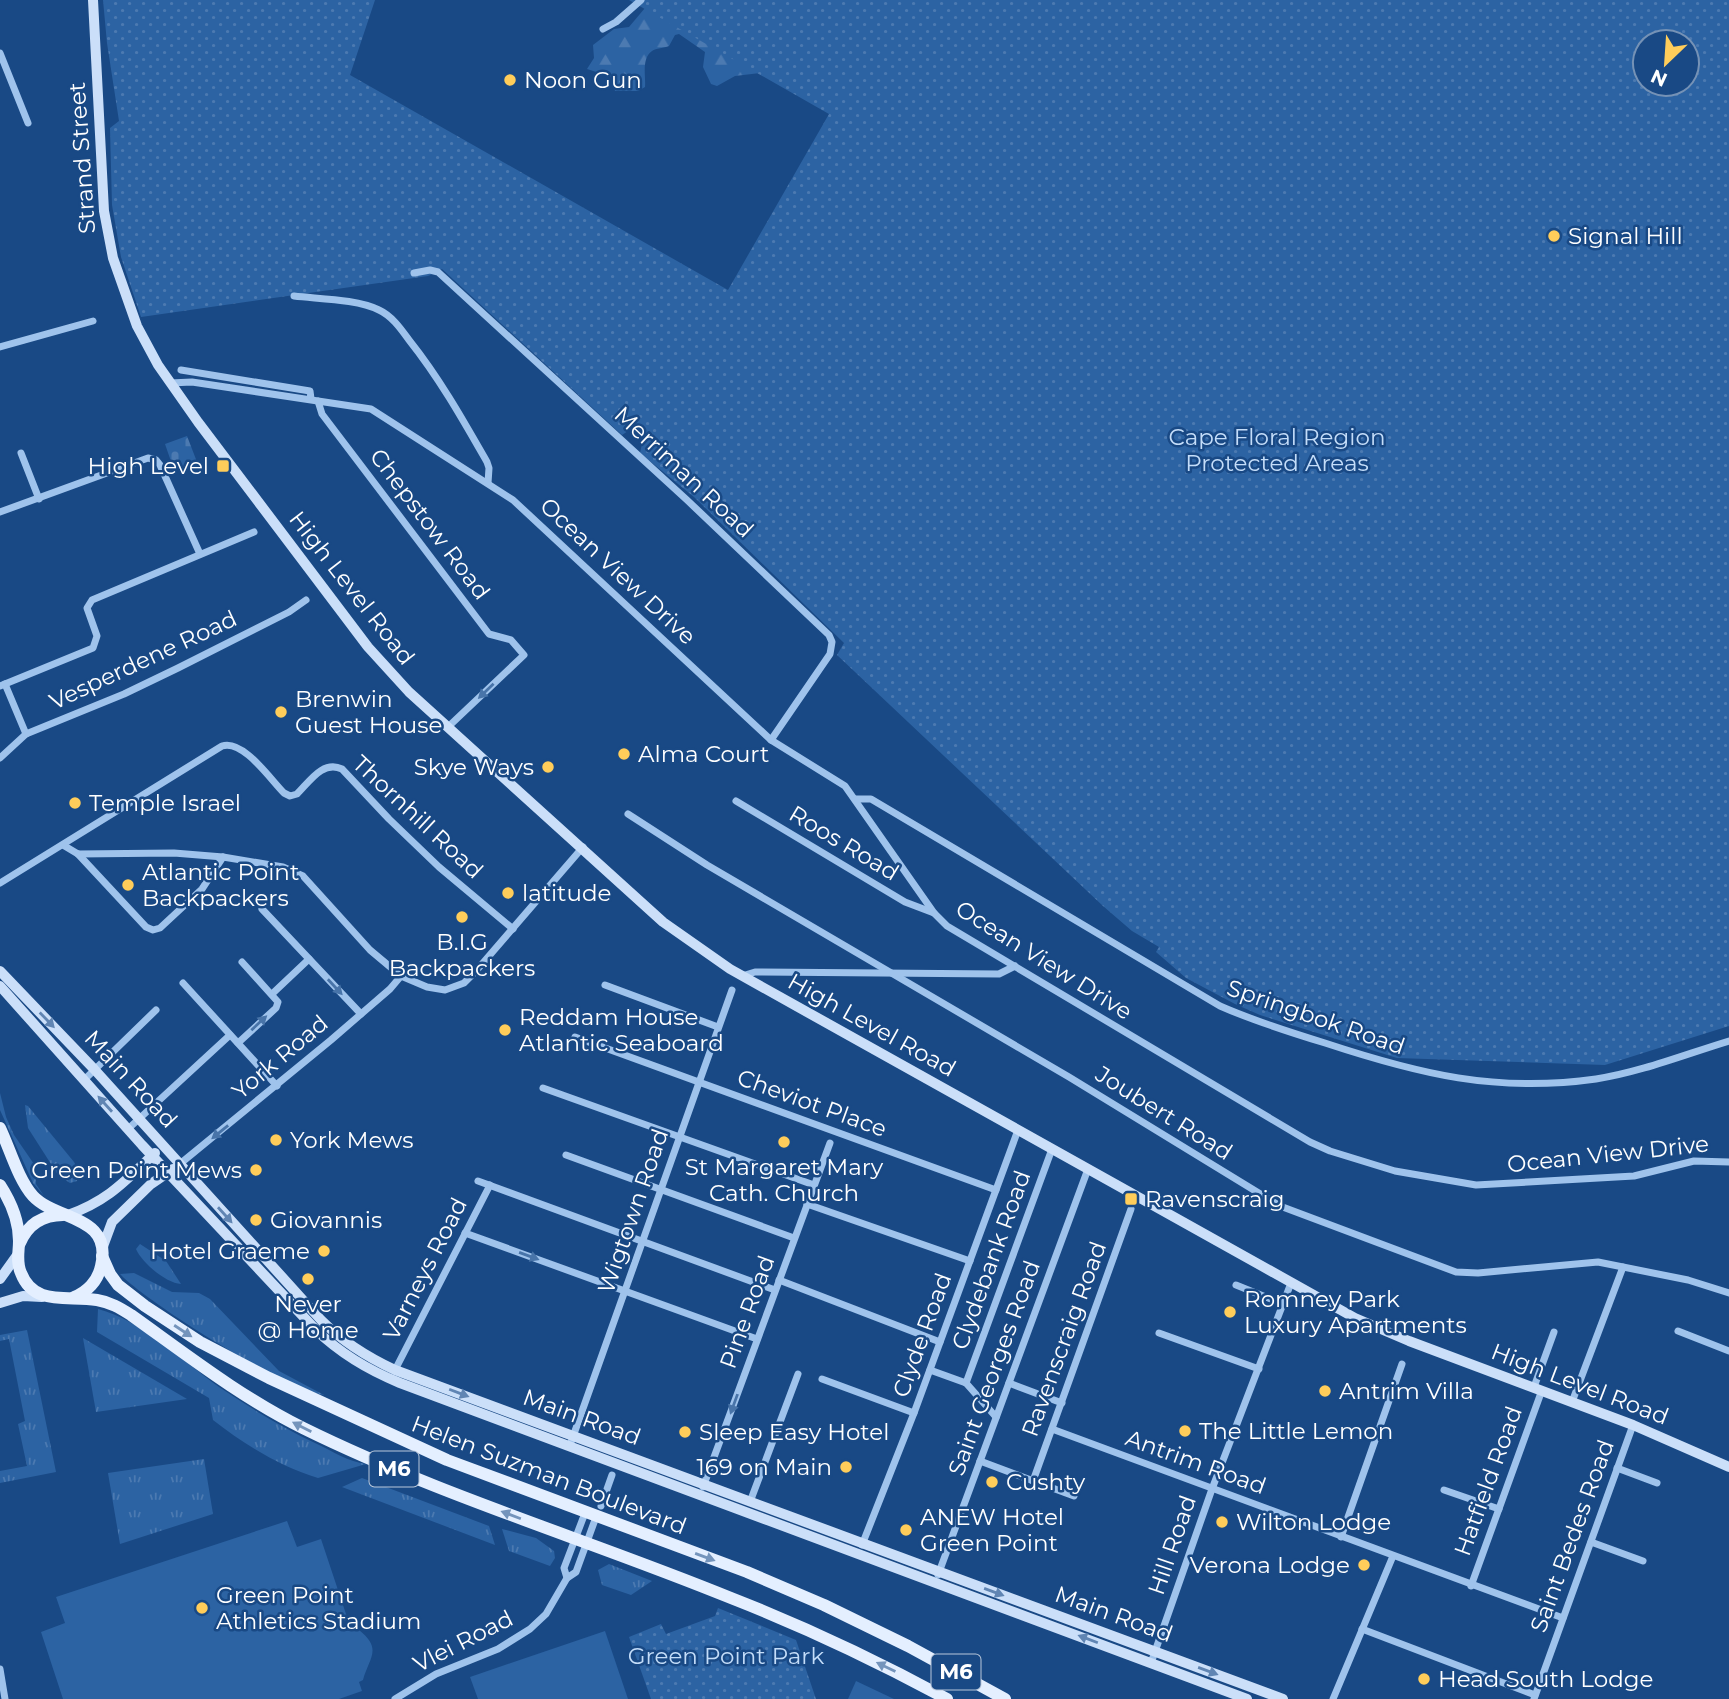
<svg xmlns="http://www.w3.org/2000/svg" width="1729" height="1699" viewBox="0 0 1729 1699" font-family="Montserrat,sans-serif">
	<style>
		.grass { fill: url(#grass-tufts) }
		.forest { fill: url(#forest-firs) }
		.cemetery { fill: url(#cemetery-stones) }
		.park { fill: url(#park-dots); fill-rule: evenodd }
		.garden { fill: #2c63a3 }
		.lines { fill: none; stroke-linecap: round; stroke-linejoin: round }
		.street { stroke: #9fc3ec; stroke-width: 7 }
		.secondary { stroke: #cbdff9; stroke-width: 10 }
		.primary { stroke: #e4efff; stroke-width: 12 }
		.oneway { fill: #4874a9 }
		.oneway2 { fill: #6085b3 }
		.oneway3 { fill: #7494bc }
		.poi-dot { fill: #ffcd5a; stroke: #194985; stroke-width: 2.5 }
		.labels { text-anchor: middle; stroke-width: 5; stroke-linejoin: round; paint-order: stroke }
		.shield { fill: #194985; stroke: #bac8da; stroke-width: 2 }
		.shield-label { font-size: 21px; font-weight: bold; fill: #fff }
		.poi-label { font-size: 23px; fill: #fff; stroke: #194985; text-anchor: start }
		.street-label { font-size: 23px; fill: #fff; stroke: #194985 }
		.park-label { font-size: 23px; fill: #c4ddf9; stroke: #194985 }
	</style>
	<defs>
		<pattern id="grass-tufts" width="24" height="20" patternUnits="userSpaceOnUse" patternTransform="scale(1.75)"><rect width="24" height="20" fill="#2c63a3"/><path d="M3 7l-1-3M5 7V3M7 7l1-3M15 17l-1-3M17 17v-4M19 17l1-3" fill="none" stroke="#4c7ab1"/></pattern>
		<pattern id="forest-firs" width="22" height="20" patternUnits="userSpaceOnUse" patternTransform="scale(1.75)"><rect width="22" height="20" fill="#2c63a3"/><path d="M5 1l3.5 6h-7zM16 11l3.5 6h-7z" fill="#4c7ab1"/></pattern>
		<pattern id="cemetery-stones" width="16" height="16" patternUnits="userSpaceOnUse" patternTransform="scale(1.75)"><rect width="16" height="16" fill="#2c63a3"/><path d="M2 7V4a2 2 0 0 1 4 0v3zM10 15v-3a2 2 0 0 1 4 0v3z" fill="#4c7ab1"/></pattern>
		<pattern id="park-dots" width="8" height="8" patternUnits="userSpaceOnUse" patternTransform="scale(1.75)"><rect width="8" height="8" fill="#2c63a3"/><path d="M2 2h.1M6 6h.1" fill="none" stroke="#4c7ab1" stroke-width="1.8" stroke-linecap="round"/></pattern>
	</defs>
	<rect width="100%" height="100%" fill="#194985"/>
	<g class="grass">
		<polygon points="0,1093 6,1117 14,1135 36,1167 36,1184 44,1196 33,1183 0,1110"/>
		<polygon points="25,1105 28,1106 74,1162 79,1171 77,1181 70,1183 58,1175 28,1128"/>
		<path d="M140,1244L166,1261L181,1284C166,1283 142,1263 136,1249Z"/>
		<path d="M134,1273L172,1292L199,1293L210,1299L279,1371L324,1395C288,1391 146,1302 120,1274Z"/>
		<path d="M98,1309C141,1320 183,1361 219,1387C250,1408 283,1428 317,1444C332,1451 349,1462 366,1464L318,1478C280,1467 244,1444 213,1420L209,1398L97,1332Z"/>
		<polygon points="27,1330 56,1472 0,1483 0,1471 27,1466 18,1424 25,1421 9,1339 0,1341 0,1335"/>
		<polygon points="83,1338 187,1399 96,1412"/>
		<polygon points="204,1459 213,1514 120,1544 108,1473"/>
		<polygon points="362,1478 489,1526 495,1545 342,1487"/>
		<polygon points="502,1529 536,1538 554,1551 555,1558 550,1566 509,1551"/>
		<polygon points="609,1564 652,1581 631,1595 602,1585 598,1570"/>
	</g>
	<path class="forest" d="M992,0L760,73L735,76L717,86L711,84L703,67L705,52L679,34L675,35L669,46C664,48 656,48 652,51C641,59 646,76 645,87L638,91H615L612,77L587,69L594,58L593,45L614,29L629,27L645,8Z"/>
	<polygon class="cemetery" points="187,436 197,462 174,470 165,444"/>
	<g class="park">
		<path d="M103,0H375L350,75L728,290L829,114L629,0H1729V1026L1605,1065L1397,1058L1260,1015L1235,1004L1186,978L1156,952L1159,947L1132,931L1103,906L837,655L844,643L694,497L640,453L644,435L634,427L622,435L442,269L428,276L141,317L121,257L112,205L110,128L119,121L107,43ZM1645,42H1687V84H1645Z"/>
		<polygon points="718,1608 796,1640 816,1699 651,1699 629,1637 661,1624 666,1634 715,1616"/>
	</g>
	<g class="garden">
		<path d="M287,1521L297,1547L321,1539L348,1620L341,1622L344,1631L359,1630C383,1649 369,1658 363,1680L359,1682L362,1691L339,1699H63L41,1632L65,1623L56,1597Z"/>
		<polygon points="605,1631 628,1699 478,1699 470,1677"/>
		<polygon points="856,1681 894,1699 848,1699"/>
	</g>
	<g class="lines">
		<g class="street">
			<polyline points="603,29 616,22 641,0"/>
			<polyline points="0,53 28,123"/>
			<polyline points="414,273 430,270 438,272 687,500 829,635 832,642 830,654 771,740"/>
			<path d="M294,296C319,299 357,299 379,310C392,316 401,329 409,340C440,379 463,420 487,462L489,468L488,483"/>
			<polyline points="0,347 93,321"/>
			<polyline points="181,370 310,391 311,399"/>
			<polyline points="170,383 192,382 371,409 513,500 771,740 845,786 934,913 947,926 1310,1142 1330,1151 1395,1171 1476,1185 1634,1176 1694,1161 1729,1162"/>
			<polyline points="318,401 322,414 489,634 511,640 524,655 448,727"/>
			<polyline points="21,453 39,499"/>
			<polyline points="0,512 148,458 156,460 160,465 200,554"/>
			<polyline points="5,684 26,734"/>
			<polyline points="0,686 93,648 97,636 87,608 92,600 254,532"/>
			<polyline points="0,758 26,734 124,694 178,668 289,612 306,600"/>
			<path d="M855,799H871L1220,1006C1254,1021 1289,1032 1325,1043C1419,1074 1496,1093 1596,1079C1641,1072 1686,1054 1729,1041"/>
			<polyline points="736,801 905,902 934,913"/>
			<polyline points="628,814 707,865 1069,1077 1280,1206 1456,1272 1478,1273 1598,1262 1688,1280 1729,1293"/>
			<polyline points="63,845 78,854 174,853 223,857 283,867 303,876 370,950 401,976 427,987 445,990 464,983 476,971 583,847"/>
			<polyline points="78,854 146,927 153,930 160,928 202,889 223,857"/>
			<path d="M0,883L222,746C243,739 270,779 284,793L290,796L297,794C310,781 323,760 342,769L389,819L439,867L513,929"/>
			<polyline points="262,909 361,1014"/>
			<polyline points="742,976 755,972 999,974 1015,966"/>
			<polyline points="183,983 277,1086"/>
			<polyline points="605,985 718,1027"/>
			<polyline points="272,994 309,959"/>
			<polyline points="575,1037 996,1190"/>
			<polyline points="238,1043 276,1008 278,1002 242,962"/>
			<polyline points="84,1080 156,1010"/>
			<polyline points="543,1088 814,1185"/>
			<polyline points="128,1129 230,1035"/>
			<polyline points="566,1155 794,1238"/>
			<polyline points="181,1163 331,1040 390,989 401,976"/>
			<polyline points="478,1181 775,1290"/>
			<polyline points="807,1204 970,1261"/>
			<polyline points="465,1233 757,1339"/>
			<polyline points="779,1280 940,1342"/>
			<polyline points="1236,1285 1283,1304"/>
			<polyline points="1678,1331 1729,1351"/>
			<polyline points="1159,1333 1259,1369"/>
			<polyline points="395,1370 490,1185"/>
			<polyline points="930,1370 966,1383 996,1417"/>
			<polyline points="822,1379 914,1413"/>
			<polyline points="966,1383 1052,1149"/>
			<polyline points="1009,1383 1062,1403"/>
			<polyline points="1534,1387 1554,1332"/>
			<polyline points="1572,1402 1623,1267"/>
			<polyline points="1052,1429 1563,1618"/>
			<polyline points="570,1445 732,990"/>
			<polyline points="980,1461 1074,1496"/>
			<polyline points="1617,1468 1657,1483"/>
			<polyline points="1033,1481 1131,1209"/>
			<polyline points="703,1487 830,1143"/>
			<polyline points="1444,1490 1499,1509"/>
			<polyline points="750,1502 798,1374"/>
			<polyline points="601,1506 612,1475"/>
			<polyline points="1341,1537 1402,1364"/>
			<polyline points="1591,1542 1643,1561"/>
			<polyline points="862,1545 914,1413 1018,1130"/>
			<polyline points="938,1575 1088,1169"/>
			<polyline points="567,1578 564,1568 585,1513"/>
			<polyline points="1471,1586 1542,1390"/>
			<polyline points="1362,1629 1535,1695"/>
			<polyline points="1151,1663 1212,1489 1291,1283"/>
			<polyline points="0,1669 5,1699"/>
			<polyline points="395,1699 436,1674 498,1649 530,1629 546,1614 567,1578 576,1572 596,1517"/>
			<polyline points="1333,1699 1393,1556"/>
			<polyline points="1534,1699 1633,1425"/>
		</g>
		<g class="secondary">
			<polyline points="93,0 104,211 113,258 137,326 158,365 198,422 368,647 409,692 663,922 730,969 1355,1318 1409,1341 1633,1425 1729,1467"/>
			<path d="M0,971L94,1069L321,1320C343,1342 367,1357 395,1370L1283,1699"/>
			<path d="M0,986L142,1145L316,1330C341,1354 368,1370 400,1383L1247,1699"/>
			<path d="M68,1215C108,1201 125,1181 155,1153"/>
			<polyline points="102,1249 112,1222 151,1184 173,1169"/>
			<polyline points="0,1279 18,1254"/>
			<polyline points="0,1303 23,1296 42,1297"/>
		</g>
		<g class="primary">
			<path d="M0,1128C10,1149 18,1179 33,1196C56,1221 113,1215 101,1266C98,1281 87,1292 74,1297"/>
			<path d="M0,1185C11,1202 19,1220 19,1241C19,1252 16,1262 21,1273C34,1307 68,1295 97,1300C110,1302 120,1308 131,1315C187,1355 242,1398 303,1428C441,1496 589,1540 731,1598C805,1627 877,1661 947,1699"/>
			<path d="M20,1243C28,1224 43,1215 63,1215"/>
			<polyline points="102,1256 110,1274 118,1285 145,1306 200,1342 269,1378 447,1460 747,1572 824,1605 908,1646 1005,1699"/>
		</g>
	</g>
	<defs><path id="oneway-solid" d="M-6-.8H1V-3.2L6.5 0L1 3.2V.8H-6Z" transform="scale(1.75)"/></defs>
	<g class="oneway">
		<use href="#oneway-solid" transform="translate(486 691) rotate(136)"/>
		<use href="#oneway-solid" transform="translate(335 987) rotate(47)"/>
		<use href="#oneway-solid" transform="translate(259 1023) rotate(-43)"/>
		<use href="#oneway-solid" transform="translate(220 1132) rotate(141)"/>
		<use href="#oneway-solid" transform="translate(529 1256) rotate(20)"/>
		<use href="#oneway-solid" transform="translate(734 1404) rotate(110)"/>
	</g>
	<g class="oneway2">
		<use href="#oneway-solid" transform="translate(47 1020) rotate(46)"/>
		<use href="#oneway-solid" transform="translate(105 1104) rotate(-132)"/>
		<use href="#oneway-solid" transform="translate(225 1215) rotate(48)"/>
		<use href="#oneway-solid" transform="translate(459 1393) rotate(21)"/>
		<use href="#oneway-solid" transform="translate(994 1592) rotate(20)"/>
		<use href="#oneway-solid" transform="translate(1088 1639) rotate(-159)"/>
		<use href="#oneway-solid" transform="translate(1208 1671) rotate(20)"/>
	</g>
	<g class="oneway3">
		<use href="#oneway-solid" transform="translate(183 1331) rotate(33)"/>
		<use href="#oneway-solid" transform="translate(302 1427) rotate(-153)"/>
		<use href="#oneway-solid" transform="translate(511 1515) rotate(-159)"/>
		<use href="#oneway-solid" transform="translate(705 1557) rotate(20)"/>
		<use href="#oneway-solid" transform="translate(886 1667) rotate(-154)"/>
	</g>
	<g class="poi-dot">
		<circle cx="510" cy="80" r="7"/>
		<circle cx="1554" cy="236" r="7"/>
		<rect x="216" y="459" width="14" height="14" rx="3.5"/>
		<circle cx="281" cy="712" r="7"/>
		<circle cx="624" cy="754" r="7"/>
		<circle cx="548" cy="767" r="7"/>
		<circle cx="75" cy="803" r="7"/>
		<circle cx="128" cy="885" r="7"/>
		<circle cx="508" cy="893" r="7"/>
		<circle cx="462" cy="917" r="7"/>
		<circle cx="505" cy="1030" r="7"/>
		<circle cx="276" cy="1140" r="7"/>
		<circle cx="784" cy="1142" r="7"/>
		<circle cx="256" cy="1170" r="7"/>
		<rect x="1124" y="1192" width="14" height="14" rx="3.5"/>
		<circle cx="256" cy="1220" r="7"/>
		<circle cx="324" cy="1251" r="7"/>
		<circle cx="308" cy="1279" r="7"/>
		<circle cx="1230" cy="1312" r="7"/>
		<circle cx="1325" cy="1391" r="7"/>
		<circle cx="1185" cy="1431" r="7"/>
		<circle cx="685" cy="1432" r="7"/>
		<circle cx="846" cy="1467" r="7"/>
		<circle cx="992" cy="1482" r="7"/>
		<circle cx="1222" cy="1522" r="7"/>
		<circle cx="906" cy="1530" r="7"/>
		<circle cx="1364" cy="1565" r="7"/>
		<circle cx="202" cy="1608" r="7"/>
		<circle cx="1424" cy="1679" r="7"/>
	</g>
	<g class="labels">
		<g class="shield">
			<rect x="369.5" y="1451.5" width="49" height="35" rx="5"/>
			<rect x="931.5" y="1654.5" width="49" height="35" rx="5"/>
		</g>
		<g class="shield-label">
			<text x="394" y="1476">M6</text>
			<text x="956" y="1679">M6</text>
		</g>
		<g class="poi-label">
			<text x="524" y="88">Noon Gun</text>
			<text x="1568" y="244">Signal Hill</text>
			<text x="209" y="474" text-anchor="end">High Level</text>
			<text x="295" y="707">Brenwin<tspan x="295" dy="26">Guest House</tspan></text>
			<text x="638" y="762">Alma Court</text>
			<text x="534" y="775" text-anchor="end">Skye Ways</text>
			<text x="89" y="811">Temple Israel</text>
			<text x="142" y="880">Atlantic Point<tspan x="142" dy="26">Backpackers</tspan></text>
			<text x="522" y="901">latitude</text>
			<text x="462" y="950" text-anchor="middle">B.I.G<tspan x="462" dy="26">Backpackers</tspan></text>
			<text x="519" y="1025">Reddam House<tspan x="519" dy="26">Atlantic Seaboard</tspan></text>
			<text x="290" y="1148">York Mews</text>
			<text x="784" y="1175" text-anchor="middle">St Margaret Mary<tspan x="784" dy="26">Cath. Church</tspan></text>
			<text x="242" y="1178" text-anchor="end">Green Point Mews</text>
			<text x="1145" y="1207">Ravenscraig</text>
			<text x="270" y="1228">Giovannis</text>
			<text x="310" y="1259" text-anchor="end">Hotel Graeme</text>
			<text x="1244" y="1307">Romney Park<tspan x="1244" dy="26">Luxury Apartments</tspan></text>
			<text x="308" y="1312" text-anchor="middle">Never<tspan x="308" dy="26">@ Home</tspan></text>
			<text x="1339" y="1399">Antrim Villa</text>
			<text x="1199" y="1439">The Little Lemon</text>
			<text x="699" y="1440">Sleep Easy Hotel</text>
			<text x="832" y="1475" text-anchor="end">169 on Main</text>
			<text x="1006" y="1490">Cushty</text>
			<text x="920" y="1525">ANEW Hotel<tspan x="920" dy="26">Green Point</tspan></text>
			<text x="1236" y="1530">Wilton Lodge</text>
			<text x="1350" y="1573" text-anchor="end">Verona Lodge</text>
			<text x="216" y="1603">Green Point<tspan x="216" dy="26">Athletics Stadium</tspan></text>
			<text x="1438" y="1687">Head South Lodge</text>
		</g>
		<g class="street-label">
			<text transform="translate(82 158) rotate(-94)" y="8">Strand Street</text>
			<text transform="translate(684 472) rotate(43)" y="8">Merriman Road</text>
			<text transform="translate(430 524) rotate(53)" y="8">Chepstow Road</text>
			<text transform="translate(618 571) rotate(43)" y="8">Ocean View Drive</text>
			<text transform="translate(352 588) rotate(52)" y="8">High Level Road</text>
			<text transform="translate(143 660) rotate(-25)" y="8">Vesperdene Road</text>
			<text transform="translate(418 817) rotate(43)" y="8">Thornhill Road</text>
			<text transform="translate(844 843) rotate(31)" y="8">Roos Road</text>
			<text transform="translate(1044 960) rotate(32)" y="8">Ocean View Drive</text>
			<text transform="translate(1316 1017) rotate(19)" y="8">Springbok Road</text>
			<text transform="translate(872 1025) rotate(29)" y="8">High Level Road</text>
			<text transform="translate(280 1057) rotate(-40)" y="8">York Road</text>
			<text transform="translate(131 1079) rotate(47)" y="8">Main Road</text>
			<text transform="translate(812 1103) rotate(20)" y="8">Cheviot Place</text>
			<text transform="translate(1164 1113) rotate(32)" y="8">Joubert Road</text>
			<text transform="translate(1608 1154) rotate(-6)" y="8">Ocean View Drive</text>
			<text transform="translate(633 1211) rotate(-71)" y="8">Wigtown Road</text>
			<text transform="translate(991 1260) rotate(-70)" y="8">Clydebank Road</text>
			<text transform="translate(425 1269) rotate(-63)" y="8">Varneys Road</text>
			<text transform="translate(747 1312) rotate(-70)" y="8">Pine Road</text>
			<text transform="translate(922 1335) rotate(-70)" y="8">Clyde Road</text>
			<text transform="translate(1064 1339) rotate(-70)" y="8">Ravenscraig Road</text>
			<text transform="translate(994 1368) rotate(-70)" y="8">Saint Georges Road</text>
			<text transform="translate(1580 1384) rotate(21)" y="8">High Level Road</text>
			<text transform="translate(582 1417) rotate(20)" y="8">Main Road</text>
			<text transform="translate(1196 1462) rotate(20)" y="8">Antrim Road</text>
			<text transform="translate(549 1475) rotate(21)" y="8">Helen Suzman Boulevard</text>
			<text transform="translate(1488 1481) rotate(-70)" y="8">Hatfield Road</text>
			<text transform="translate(1572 1536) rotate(-70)" y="8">Saint Bedes Road</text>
			<text transform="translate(1172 1545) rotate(-71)" y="8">Hill Road</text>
			<text transform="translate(1114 1614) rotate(20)" y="8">Main Road</text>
			<text transform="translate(463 1641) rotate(-27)" y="8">Vlei Road</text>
		</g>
		<g class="park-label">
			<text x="1277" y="445">Cape Floral Region<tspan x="1277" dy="26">Protected Areas</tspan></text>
			<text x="726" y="1664">Green Point Park</text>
		</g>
	</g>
	<g transform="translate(1666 63) rotate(205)"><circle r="33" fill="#194985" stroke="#7592b6" stroke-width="2"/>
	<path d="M0-5L12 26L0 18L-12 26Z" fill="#ffcd5a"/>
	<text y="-10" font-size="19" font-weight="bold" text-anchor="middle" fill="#ffffff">N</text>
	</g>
</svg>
